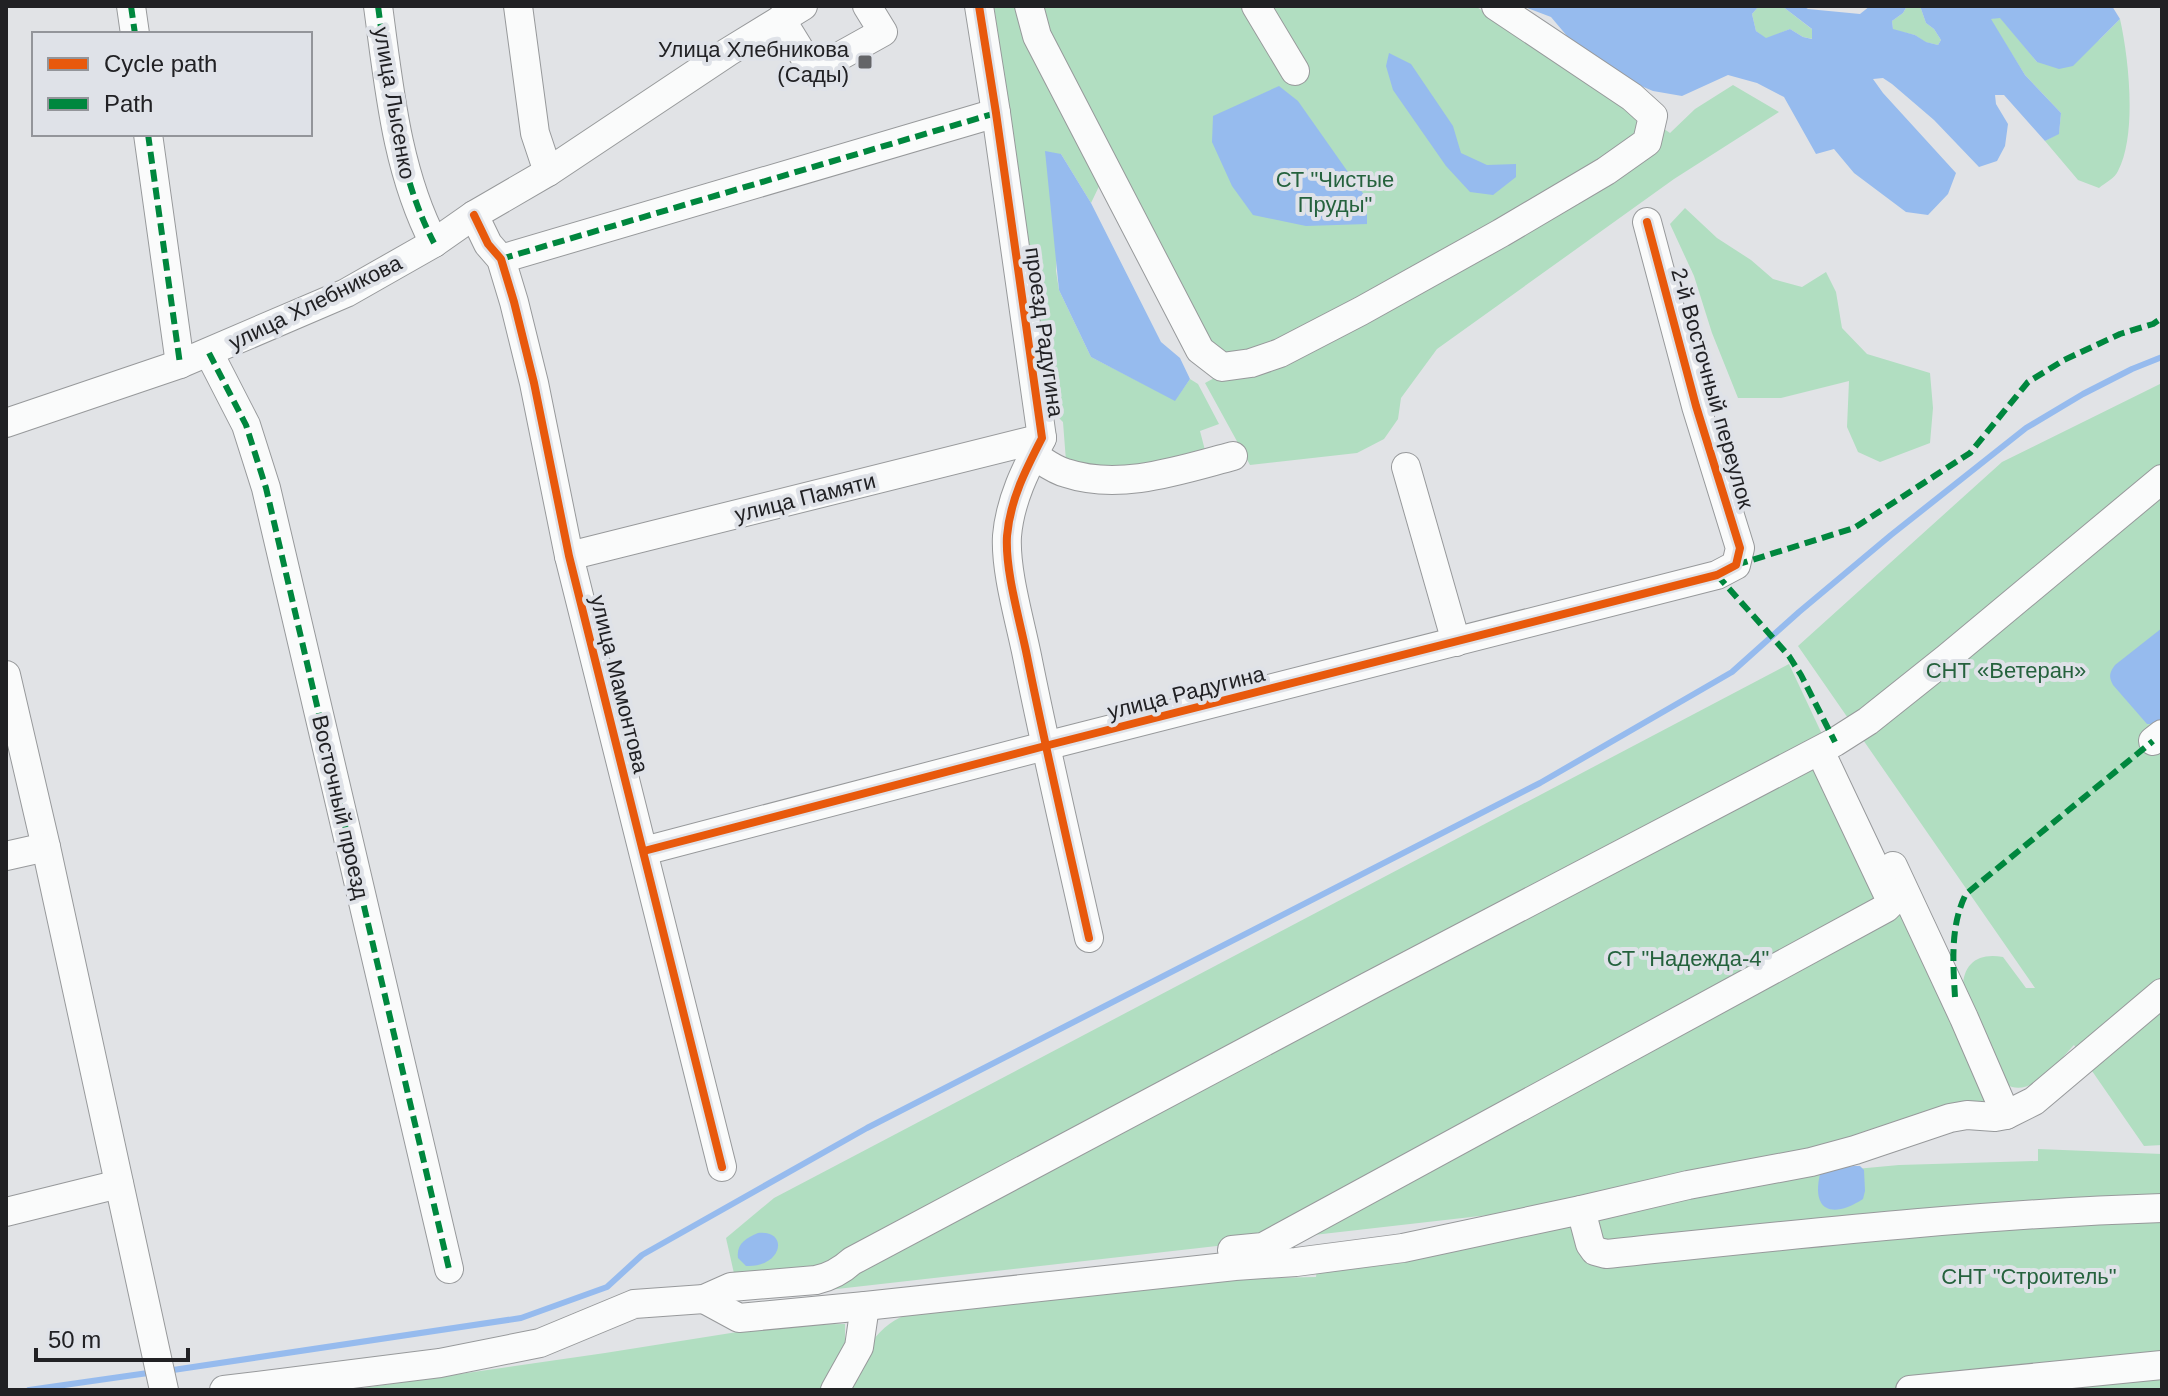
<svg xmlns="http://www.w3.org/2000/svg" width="2168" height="1396" viewBox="0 0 2168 1396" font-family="Arial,sans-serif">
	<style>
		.green { fill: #b1dec1 }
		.water { fill: #96bbee }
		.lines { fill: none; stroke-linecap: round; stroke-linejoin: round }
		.stream { stroke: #96bbee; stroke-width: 6 }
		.minor-casing { stroke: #97999b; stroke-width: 30 }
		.minor { stroke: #fafbfb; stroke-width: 28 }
		.quiet { stroke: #00873e; stroke-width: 6; stroke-dasharray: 12 6; stroke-linecap: butt }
		.cycleway-casing { stroke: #dfe2e8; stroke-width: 13 }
		.cycleway { stroke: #e8590c; stroke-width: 8 }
		.poi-dot { fill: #646568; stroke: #dfe2e8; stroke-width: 3 }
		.labels { text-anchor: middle; stroke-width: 8; stroke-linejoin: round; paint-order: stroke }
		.poi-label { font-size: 22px; fill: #212124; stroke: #dfe2e8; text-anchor: end }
		.street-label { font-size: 22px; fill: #212124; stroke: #dfe2e8 }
		.park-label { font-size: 22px; fill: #25623d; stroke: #dfe2e8 }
	</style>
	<rect width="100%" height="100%" fill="#e1e3e6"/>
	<g class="green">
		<polygon points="994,6 1021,6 1104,176 1091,203 1061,154 1056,271 1059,290 1091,357 1175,400 1190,379 1198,384 1219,424 1200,431 1207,458 1108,472 1066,461 1063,422 1058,417 1049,394"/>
		<polygon points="1036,6 1475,6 1592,80 1670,133 1695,109 1733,85 1779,112 1674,179 1437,349 1401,398 1398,419 1384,439 1357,453 1250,465 1205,383 1218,376"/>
		<polygon points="1759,6 1782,6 1813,30 1813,39 1803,37 1790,29 1766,39 1756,31 1752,14"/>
		<polygon points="1907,6 1920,6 1926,23 1934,29 1941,40 1938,45 1925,42 1915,35 1893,30 1892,21 1903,13"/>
		<path d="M2000,17L2037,62L2099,40L2120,19C2129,59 2137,135 2118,171C2115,178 2105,183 2099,188L2078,180L2045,141L2059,133L2061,113L2025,75L1990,19Z"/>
		<polygon points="1685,208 1717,238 1751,260 1773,279 1802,287 1826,272 1836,292 1842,328 1867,354 1930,373 1933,408 1930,443 1880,462 1858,452 1847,427 1849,381 1781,398 1738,398 1712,333 1694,276 1670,224"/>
		<path d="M2162,383V1145L2144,1146L2074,1045C2059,1061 2030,1100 2006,1084L1963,990C1962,964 1978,952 2003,957L2026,988H2035L1798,646L2002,462Z"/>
		<polygon points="1789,664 1997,1106 1551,1208 740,1300 726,1238 774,1198"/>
		<path d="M2038,1149L2162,1154V1390H843C860,1362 873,1327 906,1315L1231,1279L1316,1277L1317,1269L1356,1268L1447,1253L1802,1174L1899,1165L2038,1161Z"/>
		<polygon points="845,1324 845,1348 826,1390 349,1390 605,1353 782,1325"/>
	</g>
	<g class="water">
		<polygon points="1522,6 1759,6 1752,14 1756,31 1766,38 1790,29 1803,37 1812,39 1812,29 1782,6 1803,6 1808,9 1860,14 1870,6 1907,6 1903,13 1892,21 1893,29 1915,35 1926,42 1938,45 1941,40 1934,29 1926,23 1920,6 2112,6 2120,19 2073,66 2059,69 2037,62 2000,18 1991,19 2025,75 2061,113 2059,134 2045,141 2004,95 1995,95 1996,104 2008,124 2005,146 1997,161 1979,167 1934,120 1892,84 1883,78 1873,79 1883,93 1956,173 1948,194 1928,215 1906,212 1854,173 1834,149 1816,154 1784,97 1757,83 1728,75 1682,96 1653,91 1615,75 1578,49 1551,17"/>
		<polygon points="1389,53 1411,64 1453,126 1461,153 1487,165 1516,164 1516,177 1493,195 1470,192 1446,166 1393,90 1386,66"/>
		<polygon points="1279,86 1298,101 1367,199 1367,224 1306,226 1253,215 1232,186 1212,142 1213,116"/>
		<polygon points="1045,151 1061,154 1091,203 1161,342 1180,358 1190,379 1175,401 1091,357 1059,290"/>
		<path d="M2162,628V719L2154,724H2147L2113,685C2108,676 2110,672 2115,665Z"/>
		<path d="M1854,1166H1860L1864,1170L1865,1191L1863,1199C1834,1218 1811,1213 1820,1174L1825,1170Z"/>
		<path d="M758,1233C790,1230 782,1268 746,1266L738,1258C736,1244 746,1238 758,1233Z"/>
	</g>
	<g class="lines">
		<g class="stream">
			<polyline points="173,1370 521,1318 607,1287 642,1255 867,1128 1540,783 1732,672 1799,612 1891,535 2026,428 2083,394 2132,369 2162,357"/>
			<polyline points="29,1390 148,1373"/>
		</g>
		<g class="minor-casing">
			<g id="minor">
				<polyline points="131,6 135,34"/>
				<path d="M378,6C389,86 396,170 434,243"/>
				<polyline points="518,6 535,133 548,172"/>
				<path d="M979,6L996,113L1042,438C1026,469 1010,500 1007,536C1005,571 1020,621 1027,656C1046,751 1068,844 1089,938"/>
				<polyline points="1029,6 1037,36 1200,350 1222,367 1251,363 1280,353 1361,311 1501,233 1606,171 1647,142 1653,116 1632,97 1496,6"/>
				<polyline points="1256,6 1295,71"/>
				<polyline points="781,19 813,71 883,32 867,6"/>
				<polyline points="148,134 180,364"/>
				<polyline points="474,215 488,244 501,259 514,302 534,383 569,556 722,1167"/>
				<polyline points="501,259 996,113"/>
				<polyline points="209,353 246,425 266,488 449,1269"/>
				<polyline points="6,423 180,364 346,293 434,243 474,215 548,172 728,52 803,6"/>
				<path d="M1033,455C1043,461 1054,470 1066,473C1120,491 1180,470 1233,456"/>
				<polyline points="1406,467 1456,642"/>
				<polyline points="569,556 1042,438"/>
				<polyline points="6,675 46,847 164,1390"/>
				<polyline points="2153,741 2162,734"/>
				<polyline points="644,851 1045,746 1717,575 1736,565 1740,548 1696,406 1647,222"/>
				<polyline points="6,856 46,847"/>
				<polyline points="1893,866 1964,1018 2006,1115"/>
				<path d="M1581,1210L1590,1244L1595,1251L1606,1254C1791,1235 1976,1214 2162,1208"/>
				<polyline points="6,1212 119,1184"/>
				<polyline points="1232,1250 1263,1247 1886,908 1890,904 1890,899 1820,751"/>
				<polyline points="704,1299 739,1318 865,1306 1235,1266 1296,1262 1403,1248 1581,1210 1688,1185 1811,1162 1855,1150 1950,1118 1967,1115 1995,1117 2006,1115 2034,1101 2162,993"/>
				<path d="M224,1390L440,1363L540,1343L634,1304L704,1299L731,1287L816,1280C830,1277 841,1271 852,1261L1369,986L1835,742L1868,721L1947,658L2162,479"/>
				<polyline points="835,1390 859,1347 865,1306"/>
				<polyline points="1910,1390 2162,1365"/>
			</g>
		</g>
		<use href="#minor" class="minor"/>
		<g class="quiet">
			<polyline points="131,6 135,34"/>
			<path d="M378,6C389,86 396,170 434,243"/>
			<polyline points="148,134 180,364"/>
			<polyline points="501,259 996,113"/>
			<polyline points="209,353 246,425 266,488 449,1269"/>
			<polyline points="1736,565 1854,528 1970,453 2028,382 2064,360 2120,334 2153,324 2162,318"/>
			<polyline points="1717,575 1789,656 1801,675 1835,742"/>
			<path d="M1955,997C1953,963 1950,925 1966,894L2153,741"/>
		</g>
		<g class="cycleway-casing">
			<g id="cycleway">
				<path d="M979,6L996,113L1042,438C1026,469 1010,500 1007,536C1005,571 1020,621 1027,656C1046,751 1068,844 1089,938"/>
				<polyline points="474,215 488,244 501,259 514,302 534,383 569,556 722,1167"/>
				<polyline points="644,851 1045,746 1717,575 1736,565 1740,548 1696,406 1647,222"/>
			</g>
		</g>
		<use href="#cycleway" class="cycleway"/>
	</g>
	<rect class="poi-dot" x="857" y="54" width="16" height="16" rx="4"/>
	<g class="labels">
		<g class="poi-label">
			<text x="849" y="57">Улица Хлебникова<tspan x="849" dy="25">(Сады)</tspan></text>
		</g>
		<g class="street-label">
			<text transform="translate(395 103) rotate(80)" y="8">улица Лысенко</text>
			<text transform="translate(315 302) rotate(-26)" y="8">улица Хлебникова</text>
			<text transform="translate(1045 332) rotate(82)" y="8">проезд Радугина</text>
			<text transform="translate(1713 388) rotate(74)" y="8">2-й Восточный переулок</text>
			<text transform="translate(805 497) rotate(-14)" y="8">улица Памяти</text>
			<text transform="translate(620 684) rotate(76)" y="8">улица Мамонтова</text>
			<text transform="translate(1186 692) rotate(-14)" y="8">улица Радугина</text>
			<text transform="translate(341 807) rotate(77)" y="8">Восточный проезд</text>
		</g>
		<g class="park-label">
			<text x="1335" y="187">СТ "Чистые<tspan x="1335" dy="25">Пруды"</tspan></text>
			<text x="2006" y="678">СНТ «Ветеран»</text>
			<text x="1688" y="966">СТ "Надежда-4"</text>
			<text x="2029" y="1284">СНТ "Строитель"</text>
		</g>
	</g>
	<rect width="2168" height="1396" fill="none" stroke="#212124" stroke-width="16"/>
	<rect x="32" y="32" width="280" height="104" fill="#dfe2e8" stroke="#93959a" stroke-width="2"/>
	<rect x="48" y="58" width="40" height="12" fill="#e8590c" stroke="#93959a" stroke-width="2"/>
	<text x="104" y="72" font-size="24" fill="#212124">Cycle path</text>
	<rect x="48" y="98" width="40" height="12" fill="#00873e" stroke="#93959a" stroke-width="2"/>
	<text x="104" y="112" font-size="24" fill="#212124">Path</text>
	<path d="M36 1348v12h152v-12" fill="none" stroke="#212124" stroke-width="4"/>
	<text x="48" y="1348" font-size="24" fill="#212124" stroke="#dfe2e8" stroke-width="6" paint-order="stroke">50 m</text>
</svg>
